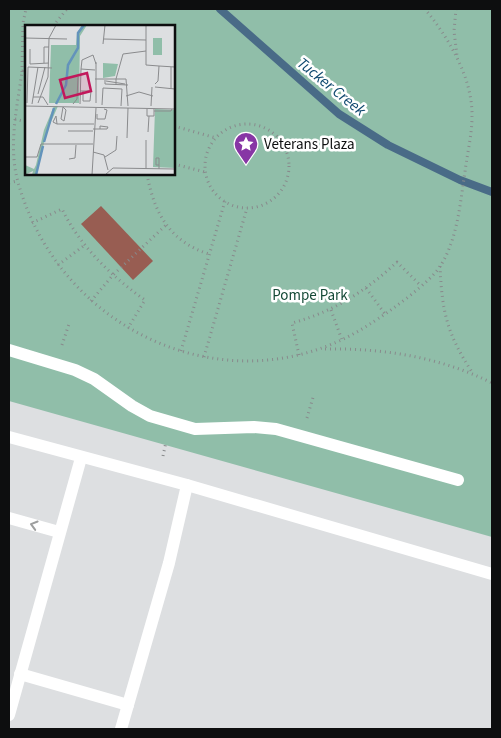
<svg xmlns="http://www.w3.org/2000/svg" width="501" height="738" viewBox="0 0 501 738" font-family="'Source Sans 3',sans-serif">
	<style>
		.green { fill: #90bea9; fill-rule: evenodd }
		.lines { fill: none; stroke-linecap: round; stroke-linejoin: round }
		.stream { stroke: #496b87; stroke-width: 8 }
		.building { fill: #985d52 }
		.path { stroke: #888a8c; stroke-width: 3; stroke-dasharray: 1 4; stroke-linecap: butt }
		.lane { stroke: #fff; stroke-width: 12 }
		.oneway { stroke: #9e9f9f }
		.labels { text-anchor: middle; stroke-width: 5; stroke-linejoin: round; paint-order: stroke }
		.poi-label { font-size: 15px; fill: #0d0e0f; stroke: #fff; text-anchor: start }
		.park-label { font-size: 15px; fill: #144936; stroke: #fff }
		.water-label { font-size: 16px; font-style: italic; fill: #0f486f; stroke: #fff }
		.inset-river { fill: none; stroke: #6393bb; stroke-width: 2.5 }
		.inset-road { fill: none; stroke: #8a8b8d; stroke-width: 1 }
		.view { fill: #c2185b; fill-opacity: 0.15; stroke: #c2185b; stroke-width: 2.5 }
		.inset-edge { fill: none; stroke: #0d0e0f; stroke-width: 2.5 }
	</style>
	<rect width="100%" height="100%" fill="#dddfe1"/>
	<path class="green" d="M9,9H492V537L9,401ZM26,26H174V174H26Z"/>
	<g class="lines">
		<polyline class="stream" points="220,9 339,114 388,145 460,180 492,192"/>
	</g>
	<polygon class="building" points="101,206 153,261 133,280 81,224"/>
	<g class="lines">
		<g class="path">
			<polyline points="456,9 454,31 457,56"/>
			<polyline points="53,26 67,9"/>
			<path d="M26,66L22,72C17,107 8,147 18,182C60,334 235,412 370,324C389,312 430,283 441,265C458,237 460,203 465,172C467,154 472,135 472,117C473,78 448,37 425,9"/>
			<polyline points="22,72 23,23 26,9"/>
			<polyline points="15,119 26,122"/>
			<circle cx="247" cy="166" r="42"/>
			<polyline points="174,126 216,138"/>
			<polyline points="174,164 205,172"/>
			<path d="M147,174C154,213 170,242 209,254"/>
			<polyline points="9,183 17,181"/>
			<path d="M32,223L62,209C80,246 111,276 145,300L128,328"/>
			<polyline points="58,265 85,245"/>
			<path d="M440,266C442,312 447,334 472,372"/>
			<polyline points="366,288 385,314"/>
			<polyline points="91,301 113,275 167,224"/>
			<polyline points="331,310 342,340"/>
			<polyline points="62,345 69,324"/>
			<path d="M325,349C383,348 440,357 492,383"/>
			<polyline points="181,351 225,201"/>
			<path d="M299,355L292,323C333,312 366,291 397,262L420,285"/>
			<polyline points="204,357 247,208"/>
			<polyline points="307,418 314,394"/>
			<polyline points="163,456 166,442"/>
		</g>
		<g class="lane">
			<polyline points="9,350 75,370 94,379 132,406 150,416 195,429 254,427 276,429 458,480"/>
			<polyline points="9,437 187,485 492,574"/>
			<polyline points="9,518 59,532"/>
			<polyline points="20,674 128,705"/>
			<polyline points="9,715 81,458"/>
			<polyline points="121,729 169,563 187,485"/>
		</g>
	</g>
	<defs><path id="oneway-chevron" d="M-2-3.5L2.5 0L-2 3.5" fill="none" stroke-width="1.6" stroke-linecap="round" stroke-linejoin="round" transform="scale(1.25)"/></defs>
	<use class="oneway" href="#oneway-chevron" transform="translate(34 525) rotate(-164)"/>
	<defs>
		<g id="sight-pin" transform="scale(1.25)"><path d="M0 17L-7.5 6A9.5 9.5 0 1 1 7.5 6Z" fill="#8736a5" stroke="#fff"/><path d="M0-6L1.8-2.2L6-1.7L2.9 1.2L3.7 5.4L0 3.3L-3.7 5.4L-2.9 1.2L-6-1.7L-1.8-2.2Z" fill="#fff"/></g>
	</defs>
	<g fill-rule="evenodd">
		<use href="#sight-pin" x="246" y="144"/>
	</g>
	<g class="labels">
		<g class="poi-label">
			<text x="264" y="149">Veterans Plaza</text>
		</g>
		<g class="park-label">
			<text x="310" y="300">Pompe Park</text>
		</g>
		<g class="water-label">
			<text transform="translate(332 86) rotate(39)" y="6">Tucker Creek</text>
		</g>
	</g>
	<g transform="translate(25 25)">
		<rect width="150" height="150" fill="#dddfe1"/>
		<path d="M57,0H62L55,11L54,78H24L26,20H51L52,8ZM128,13H137V30H128ZM78,38L93,39L90,51L78,53ZM29,81H33L22,106L11,150H7L8,146L0,150V140L9,144L11,140L19,105ZM130,84L150,85V143L128,142Z" fill="#90bea9"/>
		<path class="inset-river" d="M31,79L41,60L43,40L53,23V8L59,0M19,117L29,83M11,150L18,121"/>
		<path class="inset-road" d="M121,0V40L134,41L133,56L130,59M0,13L42,14M79,14L121,15M78,19L80,0M5,24V39L24,38M71,37V78M19,38V22H24M134,41L150,42M56,44L57,35L68,30L71,39M70,54H91V60M101,54H91L98,29L121,26M101,54L103,81M80,55V59L103,60M81,56L100,59M130,62L150,64M146,64V42M55,66H66L65,76H58V66M13,69L20,42M101,71L114,67L128,71M8,72H18L23,80M2,78L3,42L27,43M13,78L23,52L24,13L31,0M7,79L13,42M48,79L52,74L53,52M55,79L56,44L70,45M77,80L78,63L97,64L96,81M0,81L150,84M126,81L127,62M38,82L41,85L39,96L36,94ZM122,84V91H129V83M129,86H146L147,84M72,89V94H80L82,85L79,84M32,99L31,91L28,97L32,99H69M68,104H82L83,102L75,101V104M43,106H68M123,107L124,91M102,113L103,83M121,115V144M68,127L79,130L83,145M0,132H12L16,119H68M80,132L91,125L92,111M44,134L50,133L51,120M134,144V133H131V140H134M67,150L71,83M80,150L88,143L150,144"/>
		<path class="view" d="M62,48L66,66L40,73L35,55Z"/>
		<rect width="150" height="150" class="inset-edge"/>
	</g>
	<rect width="501" height="738" fill="none" stroke="#0d0e0f" stroke-width="20"/>
</svg>
